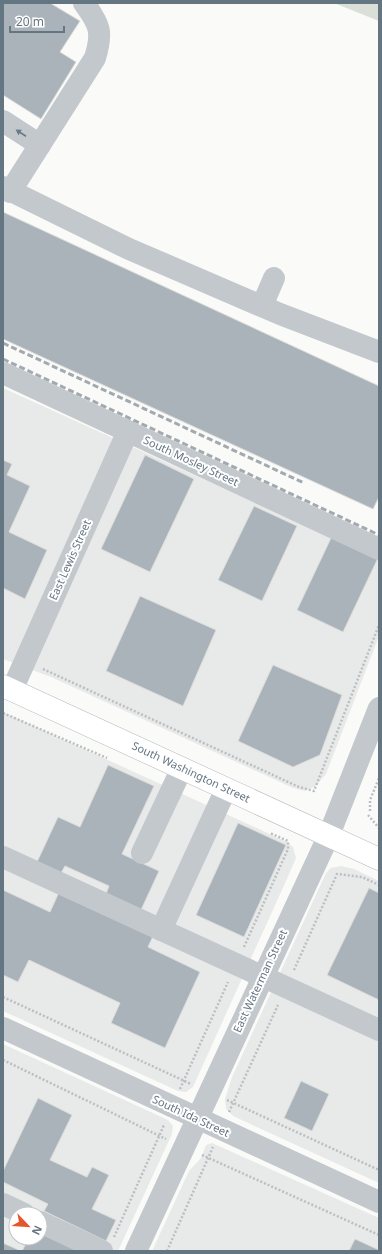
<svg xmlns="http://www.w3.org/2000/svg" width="382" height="1254" viewBox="0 0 382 1254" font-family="'Noto Sans',sans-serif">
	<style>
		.built { fill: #e8e9e9; fill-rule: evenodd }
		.green { fill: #dadfd7 }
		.building { fill: #aab3b9; stroke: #dcdcda }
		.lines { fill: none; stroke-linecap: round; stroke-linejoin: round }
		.major-casing { stroke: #b5babe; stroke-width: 23 }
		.path { stroke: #bbbfc2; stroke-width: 2.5; stroke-dasharray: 2 2; stroke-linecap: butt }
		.minor { stroke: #c3c8cc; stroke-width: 22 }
		.major { stroke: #fff; stroke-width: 22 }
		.rail { stroke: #a2aab0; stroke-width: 3; stroke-dasharray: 6 3; stroke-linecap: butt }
		.oneway { fill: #6a7a87 }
		.labels { text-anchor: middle; stroke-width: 4; stroke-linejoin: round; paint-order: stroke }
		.street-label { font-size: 11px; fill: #657683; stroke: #fff }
	</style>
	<rect width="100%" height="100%" fill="#fafaf8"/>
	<g class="built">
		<polygon points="3,388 379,559 379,636 326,774 316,786 305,791 293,788 51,677 3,659"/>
		<polygon points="3,712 285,841 293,847 296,858 290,872 193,1087 186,1092 178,1091 3,1011"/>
		<polygon points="341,866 354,869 379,881 379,1183 233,1116 226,1109 225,1099 232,1077 326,873 331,868"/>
		<path d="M3,1044L168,1120L173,1126L172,1134L118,1251H3ZM16,1214H40V1238H16Z"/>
		<polygon points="212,1143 379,1218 379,1251 152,1251 189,1171 201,1158 206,1145"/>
	</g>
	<polygon class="green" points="334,3 379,3 379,21"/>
	<g class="building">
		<polygon points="3,3 50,3 80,21 60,52 76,62 41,119 3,95"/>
		<polygon points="3,212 379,386 379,497 373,509 3,339"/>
		<polygon points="145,455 194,479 150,572 101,549"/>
		<polygon points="3,460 12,464 7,475 30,486 9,532 47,550 25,599 3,588"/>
		<polygon points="254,506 297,526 262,601 218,580"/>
		<polygon points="332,536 378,558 343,632 297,610"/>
		<polygon points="140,596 216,630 183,706 106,671"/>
		<polygon points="273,665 342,695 320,755 293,767 238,741"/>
		<polygon points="108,765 154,786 122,854 159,871 141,910 106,894 109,886 65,866 61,873 37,862 58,817 80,827"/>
		<polygon points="238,823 286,845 244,937 196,915"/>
		<polygon points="369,888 379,893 379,1000 327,975"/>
		<polygon points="3,890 50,912 60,890 154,934 148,947 200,972 165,1048 111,1023 120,1003 29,960 18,982 3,975"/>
		<polygon points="301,1081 329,1094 312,1131 284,1118"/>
		<polygon points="38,1098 72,1115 50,1160 87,1177 92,1167 109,1175 92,1209 116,1220 106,1241 44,1211 48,1204 3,1182 3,1171"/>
		<polygon points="40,1228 89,1251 22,1251 29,1238 40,1238"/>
		<polygon points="355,1239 379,1250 379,1251 349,1251"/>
		<polygon points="3,1243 21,1251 3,1251"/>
	</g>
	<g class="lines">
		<g class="major-casing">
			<polyline id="major" points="3,686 379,859"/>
		</g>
		<g class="path">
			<polyline points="43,669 299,787 314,791 379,625"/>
			<polyline points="3,713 107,758"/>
			<polyline points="370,811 370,800 379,778"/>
			<polyline points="368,815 379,828"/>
			<polyline points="244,947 288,849 288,841 270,833"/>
			<polyline points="294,970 337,874 362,877 379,885"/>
			<polyline points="3,997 191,1084"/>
			<polyline points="3,1060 166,1139"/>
			<polyline points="180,1089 228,982"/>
			<polyline points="227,1100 379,1170"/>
			<polyline points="229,1112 278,1005"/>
			<polyline points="202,1155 379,1235"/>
			<polyline points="114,1237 164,1125"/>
			<polyline points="167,1251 213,1147"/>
		</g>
		<g class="minor">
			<polyline points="3,121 40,145"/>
			<polyline points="3,187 129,249 280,314 379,352"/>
			<path d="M10,192L95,58C103,32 100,25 84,3"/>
			<polyline points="262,306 274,278"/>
			<polyline points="3,373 379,549"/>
			<polyline points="12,690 128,431"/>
			<polyline points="142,853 182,768"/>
			<polyline points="3,857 379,1030"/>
			<polyline points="161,930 226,789"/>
			<polyline points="3,1028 379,1202"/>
			<polyline points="3,1204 24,1214"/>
			<polyline points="40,1222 102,1251"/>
			<polyline points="136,1251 329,835 379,708"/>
		</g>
		<use href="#major" class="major"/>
		<g class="rail">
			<polyline points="3,343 304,483"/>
			<polyline points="3,359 379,535"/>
		</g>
	</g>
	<defs><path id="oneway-solid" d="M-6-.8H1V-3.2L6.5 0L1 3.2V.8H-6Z"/></defs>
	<use class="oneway" href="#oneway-solid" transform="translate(21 133) rotate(-147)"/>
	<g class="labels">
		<g class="street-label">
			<text transform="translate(191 461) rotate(25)" y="4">South Mosley Street</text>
			<text transform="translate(70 560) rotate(-66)" y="4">East Lewis Street</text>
			<text transform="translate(191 772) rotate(25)" y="4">South Washington Street</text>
			<text transform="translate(260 981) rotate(-65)" y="4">East Waterman Street</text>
			<text transform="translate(191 1116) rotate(25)" y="4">South Ida Street</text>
		</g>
	</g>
	<rect width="382" height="1254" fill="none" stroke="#657683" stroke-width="8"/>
	<g transform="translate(28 1226) rotate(115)"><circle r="19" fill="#ffffff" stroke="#c1c8cd"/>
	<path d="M0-3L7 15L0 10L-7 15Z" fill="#e4572e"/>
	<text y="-6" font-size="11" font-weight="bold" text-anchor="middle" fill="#657683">N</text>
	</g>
	<path d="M10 26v6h54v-6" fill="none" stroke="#657683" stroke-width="2"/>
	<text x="16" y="26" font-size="12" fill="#657683" stroke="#ffffff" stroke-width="3" paint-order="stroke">20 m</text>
</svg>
